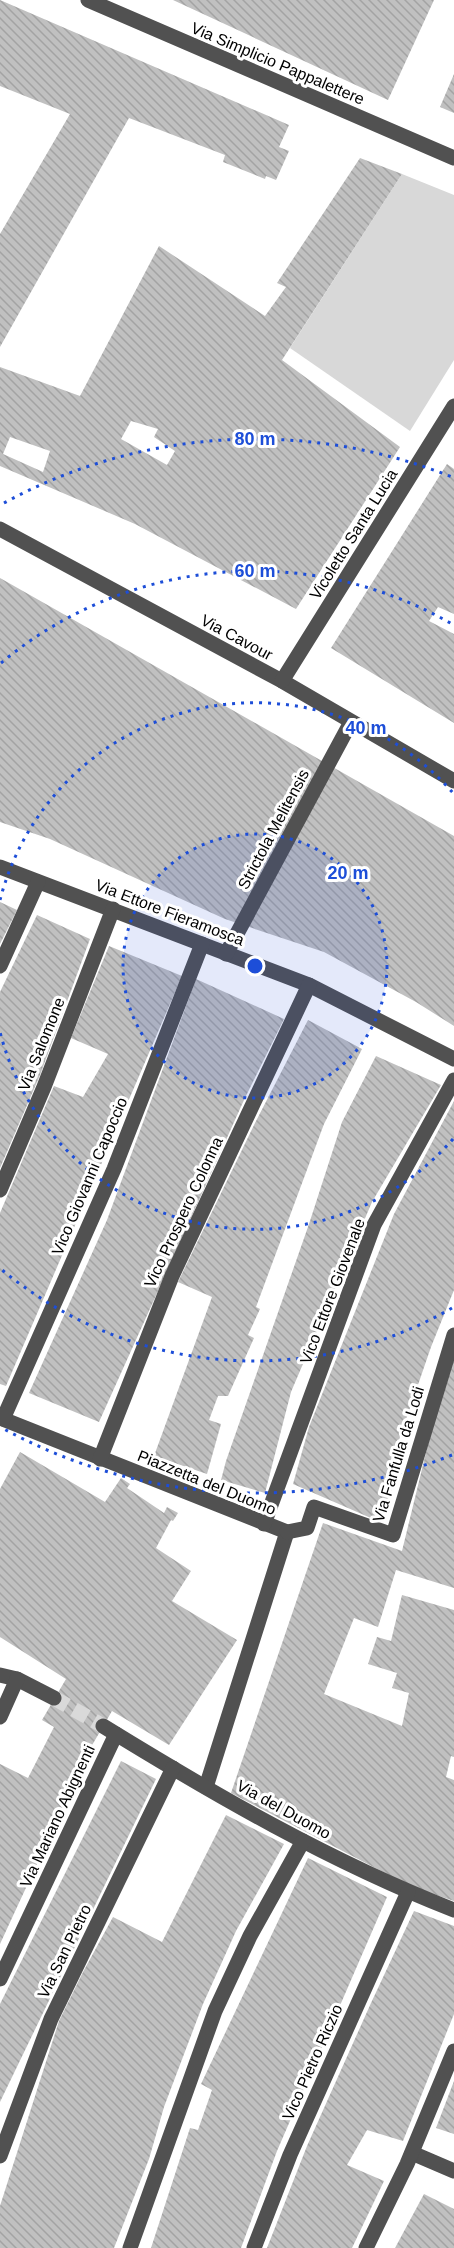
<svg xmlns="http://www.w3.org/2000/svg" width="454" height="2248" viewBox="0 0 454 2248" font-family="Helvetica,sans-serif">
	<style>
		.pitch { fill: #d8d8d8 }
		.building { fill: url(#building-back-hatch); fill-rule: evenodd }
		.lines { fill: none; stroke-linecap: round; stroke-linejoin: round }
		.minor-tunnel { stroke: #d9d9d9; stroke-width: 15; stroke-dasharray: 15 8; stroke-linecap: butt }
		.minor { stroke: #515151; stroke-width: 15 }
		.ring { fill: none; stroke: #1d4ed8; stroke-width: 3; stroke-dasharray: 3 6 }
		.labels { text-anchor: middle; stroke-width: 6; stroke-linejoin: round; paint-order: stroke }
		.street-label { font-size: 16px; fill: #000; stroke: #fff }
		.centre { fill: #1d4ed8; stroke: #fff; stroke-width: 3 }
		.ring-label { font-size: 18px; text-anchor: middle; font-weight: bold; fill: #1d4ed8; stroke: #fff; stroke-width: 6; stroke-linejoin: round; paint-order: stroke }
	</style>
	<defs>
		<pattern id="building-back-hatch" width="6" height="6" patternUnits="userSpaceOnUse" patternTransform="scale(1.5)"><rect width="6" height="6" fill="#c0c0c0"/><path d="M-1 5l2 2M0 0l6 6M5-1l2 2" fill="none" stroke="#a3a3a3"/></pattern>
	</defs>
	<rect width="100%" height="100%" fill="#fff"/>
	<polygon class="pitch" points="402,174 454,195 454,360 410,431 290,348"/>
	<g class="building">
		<polygon points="0,0 289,125 279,147 289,151 276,180 266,176 265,179 223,162 225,155 129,118 0,347 0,234 70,114 0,86"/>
		<polygon points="173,0 434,0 388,100"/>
		<polygon points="454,74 454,113 440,107"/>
		<path d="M360,158L402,174L282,360L400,447L296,609L135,524L0,466V367L80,396L159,246L265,316L286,287L277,283ZM131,421L158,429L154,437L175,451L167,465L121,439ZM10,437L50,451L43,472L3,454Z"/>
		<polygon points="447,464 454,469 454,614 438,607 429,621 454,634 454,723 331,648"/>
		<polygon points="0,578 454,836 454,1026 416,1002 324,952 225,919 50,839 0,822"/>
		<polygon points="0,902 17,910 0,944"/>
		<polygon points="37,915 90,939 40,1075 0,1168 0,992"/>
		<polygon points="109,946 182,976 6,1386 0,1384 0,1213 54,1086 83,1097 108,1054 71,1038"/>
		<polygon points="196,979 284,1019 244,1100 99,1422 29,1393 107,1220"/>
		<polygon points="308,1020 362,1049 324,1124 256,1307 260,1309 248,1335 254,1338 228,1396 218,1396 209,1420 221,1424 207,1474 154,1456 212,1297 178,1282 255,1123"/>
		<polygon points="376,1056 441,1085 372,1202 291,1392 265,1493 221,1480 226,1461 309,1224 342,1122"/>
		<polygon points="454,1101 454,1290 431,1347 387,1475 396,1477 380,1522 293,1484 309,1427 394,1214"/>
		<polygon points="454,1354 454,1588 396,1570 378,1627 354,1618 324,1694 402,1726 409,1693 392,1688 397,1673 368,1664 377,1637 391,1641 402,1595 454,1610 454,1757 451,1756 446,1777 454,1780 454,1901 412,1887 231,1793 323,1523 402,1551 441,1391"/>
		<polygon points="20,1452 105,1502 121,1478 130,1484 127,1488 164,1513 167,1507 178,1513 173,1521 171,1520 156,1548 191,1571 172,1601 237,1640 169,1745 112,1711 91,1747 0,1944 0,1764 28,1778 54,1727 42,1720 66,1679 0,1637 0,1489"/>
		<polygon points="121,1761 156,1779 0,2102 0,2004"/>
		<polygon points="226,1815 284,1844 236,1931 203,2004 164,2107 149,2159 114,2248 0,2248 0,2206 59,2021 83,1972 113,1917 162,1942"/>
		<polygon points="308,1858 387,1897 277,2151 241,2248 151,2248 190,2128 198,2130 212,2090 201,2084"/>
		<polygon points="414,1911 454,1926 454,2014 403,2141 367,2130 347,2165 384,2181 352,2248 267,2248 307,2146 371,2003"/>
		<polygon points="454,2081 454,2134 436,2128"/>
		<polygon points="424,2194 454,2209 454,2248 395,2248"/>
	</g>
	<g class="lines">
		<polyline class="minor-tunnel" points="54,1698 103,1726"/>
		<g class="minor">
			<polyline points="88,0 454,158"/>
			<polyline points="0,529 282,681 454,781"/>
			<polyline points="282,681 454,406"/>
			<polyline points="0,867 309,985 454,1059"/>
			<polyline points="226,954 351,722"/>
			<polyline points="0,966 38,882"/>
			<polyline points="0,1190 44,1087 113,909"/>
			<polyline points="0,1418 287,1532 206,1787"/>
			<polyline points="3,1419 114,1169 202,944"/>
			<polyline points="100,1459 172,1276 309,985"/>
			<polyline points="264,1524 374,1225 454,1080"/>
			<polyline points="287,1532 307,1528 314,1507 393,1535 454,1335"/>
			<polyline points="0,1675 17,1679 54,1698"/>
			<polyline points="0,1717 17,1679"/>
			<path d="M103,1726C215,1795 331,1862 454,1910"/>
			<polyline points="0,1979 116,1734"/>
			<polyline points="412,2153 454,2171"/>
			<polyline points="0,2156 51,2019 173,1768"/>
			<polyline points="130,2248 215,2011 250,1936 303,1841"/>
			<polyline points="254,2248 290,2155 408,1892"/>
			<polyline points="366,2248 407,2164 454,2051"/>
		</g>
	</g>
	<circle cx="255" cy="966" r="132" fill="#1d4ed8" fill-opacity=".12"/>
	<g class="ring">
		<circle cx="255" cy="966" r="132"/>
		<path d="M453 1139A263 263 0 0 1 0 1032M0 900A263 263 0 0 1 453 793"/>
		<path d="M452 1308A395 395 0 0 1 1 1269M1 663A395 395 0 0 1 452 624"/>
		<path d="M452 1455A527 527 0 0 1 4 1429M4 503A527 527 0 0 1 452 477"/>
	</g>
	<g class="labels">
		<g class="street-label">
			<text transform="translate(278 63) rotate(23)" y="6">Via Simplicio Pappalettere</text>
			<text transform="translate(353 534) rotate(-58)" y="6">Vicoletto Santa Lucia</text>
			<text transform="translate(237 637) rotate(28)" y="6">Via Cavour</text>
			<text transform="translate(273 829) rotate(-62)" y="6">Strictola Melitensis</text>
			<text transform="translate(170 912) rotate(21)" y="6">Via Ettore Fieramosca</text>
			<text transform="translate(41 1044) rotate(-68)" y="6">Via Salomone</text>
			<text transform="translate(89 1176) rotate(-67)" y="6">Vico Giovanni Capoccio</text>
			<text transform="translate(183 1212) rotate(-65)" y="6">Vico Prospero Colonna</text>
			<text transform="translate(332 1291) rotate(-69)" y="6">Vico Ettore Giovenale</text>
			<text transform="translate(398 1454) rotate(-73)" y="6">Via Fanfulla da Lodi</text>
			<text transform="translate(207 1482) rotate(22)" y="6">Piazzetta del Duomo</text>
			<text transform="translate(284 1809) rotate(29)" y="6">Via del Duomo</text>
			<text transform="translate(57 1816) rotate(-65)" y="6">Via Mariano Abignenti</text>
			<text transform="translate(64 1951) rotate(-64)" y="6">Via San Pietro</text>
			<text transform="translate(312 2062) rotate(-66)" y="6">Vico Pietro Riczio</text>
		</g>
	</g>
	<circle cx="255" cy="966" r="9" class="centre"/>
	<g class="ring-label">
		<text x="255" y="445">80 m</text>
		<text x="255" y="577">60 m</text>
		<text x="366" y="734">40 m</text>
		<text x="348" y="879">20 m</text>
	</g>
</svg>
